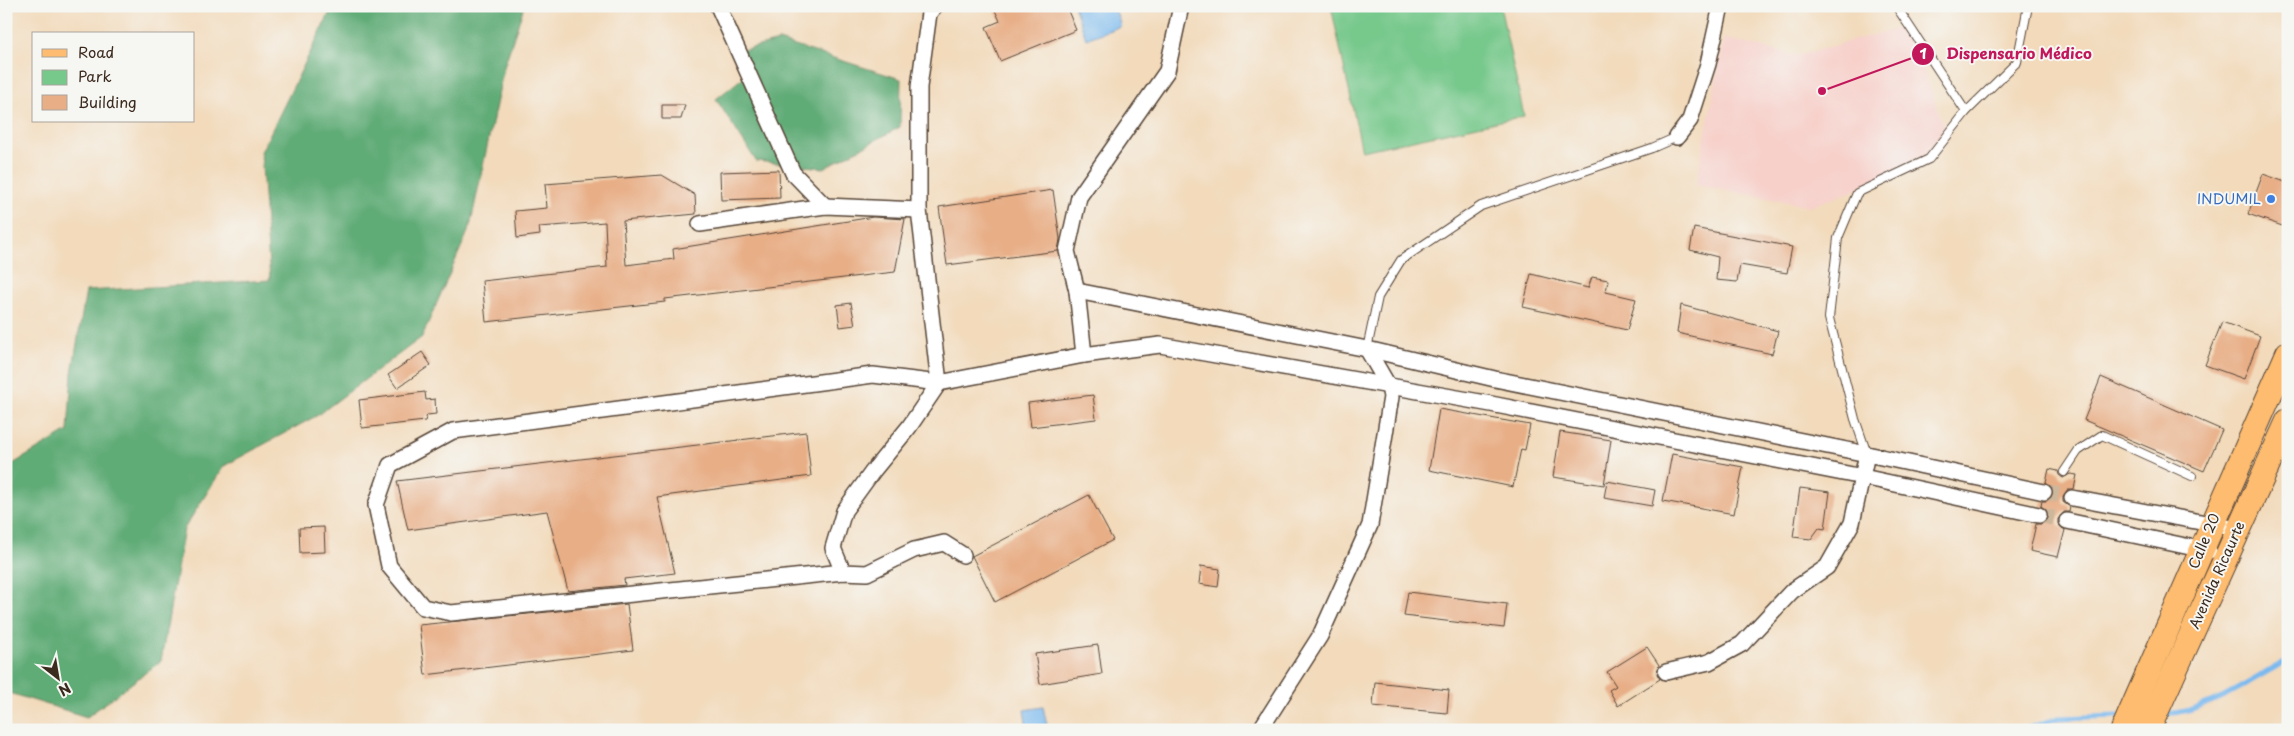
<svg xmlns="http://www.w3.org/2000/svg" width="2294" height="736" viewBox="0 0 2294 736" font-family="'Playpen Sans',sans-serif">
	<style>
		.built { fill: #f7d0ca }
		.green { fill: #76c88b; stroke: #587954 }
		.forest { fill: #60ac77; stroke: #4e6b4a }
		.water { fill: #7ab9ee; stroke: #5a7286 }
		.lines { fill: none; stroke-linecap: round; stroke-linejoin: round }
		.stream { stroke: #7ab9ee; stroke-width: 5 }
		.building { fill: #e8af87 }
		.street-tunnel { stroke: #cdb79c; stroke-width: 15; stroke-dasharray: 15 8; stroke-linecap: butt }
		.lane-casing { stroke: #564436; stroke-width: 10 }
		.street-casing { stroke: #564436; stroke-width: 18 }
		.primary-casing { stroke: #564436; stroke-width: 26 }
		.lane { stroke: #fff; stroke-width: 8 }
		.street { stroke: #fff; stroke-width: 15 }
		.primary { stroke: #fdbc6f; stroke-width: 24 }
		.shop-dot { fill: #3f7fe0; stroke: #f6f6f2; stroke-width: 2 }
		.labels { text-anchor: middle; stroke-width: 4; stroke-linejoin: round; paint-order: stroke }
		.shop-label { font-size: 14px; fill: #366cbe; stroke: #f6f6f2; text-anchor: end }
		.street-label { font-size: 14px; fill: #3b2a1e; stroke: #f6f6f2 }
		.leader { fill: none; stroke: #c2185b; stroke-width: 2 }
		.callout-dot { fill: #c2185b; stroke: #f6f6f2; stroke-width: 2 }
		.mark-label { font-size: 15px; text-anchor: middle; font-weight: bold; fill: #fff }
		.callout-label { font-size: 15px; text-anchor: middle; font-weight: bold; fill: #c2185b; stroke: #f6f6f2; stroke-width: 4; stroke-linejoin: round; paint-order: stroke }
	</style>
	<rect width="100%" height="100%" fill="#f6f6f2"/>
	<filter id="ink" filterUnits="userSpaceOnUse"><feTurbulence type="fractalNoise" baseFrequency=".02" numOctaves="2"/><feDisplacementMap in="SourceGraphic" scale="10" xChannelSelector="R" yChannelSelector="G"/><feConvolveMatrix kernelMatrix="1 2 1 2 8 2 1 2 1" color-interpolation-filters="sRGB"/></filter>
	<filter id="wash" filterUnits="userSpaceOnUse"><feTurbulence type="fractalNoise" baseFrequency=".0096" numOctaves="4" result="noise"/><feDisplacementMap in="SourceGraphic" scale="20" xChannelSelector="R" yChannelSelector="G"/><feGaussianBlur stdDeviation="1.12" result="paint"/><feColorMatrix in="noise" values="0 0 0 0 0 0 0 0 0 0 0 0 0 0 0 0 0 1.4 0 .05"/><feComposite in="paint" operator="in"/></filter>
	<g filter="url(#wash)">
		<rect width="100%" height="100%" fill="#f2dabb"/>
		<polygon class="built" points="1907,26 1944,127 1926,156 1856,190 1810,206 1696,185 1724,38 1796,56"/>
		<polygon class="green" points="1331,6 1500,6 1524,116 1362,151"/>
		<g class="forest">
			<polygon points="333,6 524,6 504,67 470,227 422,337 318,415 224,466 184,529 161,661 87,717 6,692 6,468 68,431 72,373 86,291 270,280 261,152"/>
			<polygon points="779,41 901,79 900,127 824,168 756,161 716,99 750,72 743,50"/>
		</g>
		<g class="water">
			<polygon points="1074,6 1114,6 1121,26 1086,39"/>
			<polygon points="1043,707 1047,725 1027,729 1024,710"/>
		</g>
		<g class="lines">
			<g class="stream">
				<path d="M2165,714C2207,712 2251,680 2288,660"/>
				<polyline points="2023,730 2058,718 2118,716"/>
			</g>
		</g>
		<g id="blocks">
			<g class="building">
				<polygon points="993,6 1066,6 1076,30 1000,61 986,27 1000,21"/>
				<polygon points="662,105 685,105 681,119 662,119"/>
				<polygon points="779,170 780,198 721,200 720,172"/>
				<polygon points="2263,174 2288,183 2288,228 2248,214"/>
				<polygon points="662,175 695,195 696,214 623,221 626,265 674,259 673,249 873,217 905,219 895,272 665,299 665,302 486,322 482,281 607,267 605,222 539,227 540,235 517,238 515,211 547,208 545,184"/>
				<polygon points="1053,190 1060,239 1058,251 947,265 939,207"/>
				<polygon points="1694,228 1792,247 1787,273 1740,265 1737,282 1716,280 1718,257 1690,250"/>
				<polygon points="1531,274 1588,288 1592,277 1608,280 1606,292 1636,299 1627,330 1523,307"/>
				<polygon points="851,303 855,325 840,327 837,305"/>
				<polygon points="1681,305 1778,331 1772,354 1677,333"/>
				<polygon points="2222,322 2260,336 2244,379 2205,365"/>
				<polygon points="422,352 431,365 397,388 388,375"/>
				<polygon points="2101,377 2222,430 2204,471 2084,420"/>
				<polygon points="425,392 426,400 435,399 436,414 427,415 425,421 362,428 359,400"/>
				<polygon points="1093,395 1096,419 1031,427 1028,403"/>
				<polygon points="1439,409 1530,425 1525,450 1521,449 1513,487 1429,470"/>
				<polygon points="806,432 811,476 657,497 675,573 624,579 625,585 568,591 547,511 408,530 397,481"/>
				<polygon points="1560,432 1611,440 1604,485 1553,477"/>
				<polygon points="1672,454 1743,467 1734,514 1663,501"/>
				<polygon points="2049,469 2058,471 2059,475 2063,478 2070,474 2077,475 2074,489 2068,489 2063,496 2063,502 2070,507 2069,512 2064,512 2058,519 2058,524 2065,530 2058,557 2030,551 2036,524 2042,524 2048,517 2048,512 2041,506 2042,501 2047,501 2053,494 2053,489 2046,483"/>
				<polygon points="1607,481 1655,490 1652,506 1604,498"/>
				<polygon points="1800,488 1830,492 1825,529 1819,528 1811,539 1793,537"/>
				<polygon points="1089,495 1113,540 995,602 972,556"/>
				<polygon points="324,527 325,552 300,553 299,528"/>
				<polygon points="1201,566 1220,569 1218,587 1199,584"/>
				<polygon points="1408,592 1507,604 1504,628 1404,616"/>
				<polygon points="627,604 633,650 425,675 419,625"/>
				<polygon points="1098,645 1102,674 1040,684 1035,654"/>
				<polygon points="1647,647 1659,665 1657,674 1660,679 1618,706 1609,690 1616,686 1607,672"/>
				<polygon points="1375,682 1449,690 1447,713 1373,706"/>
			</g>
		</g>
	</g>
	<g filter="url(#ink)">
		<use href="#blocks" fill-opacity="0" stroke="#564436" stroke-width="1"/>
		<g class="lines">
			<g class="street-tunnel">
				<polyline points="2044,492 2072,498"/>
				<polyline points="2039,515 2067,521"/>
			</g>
			<g class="lane-casing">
				<g id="lane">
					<polyline points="1896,6 1966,112"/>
					<polyline points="1367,349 1378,297 1401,260 1481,206 1652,148 1677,137"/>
					<polyline points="1867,454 1855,419 1829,318 1838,238 1857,193 1929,159 1966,112 2017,62 2028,6"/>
					<polyline points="2064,472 2078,451 2102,435 2192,476"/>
				</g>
			</g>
			<g class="street-casing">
				<g id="street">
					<polyline points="718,6 793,173 825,206"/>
					<polyline points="1677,137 1690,120 1708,64 1721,6"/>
					<polyline points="700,224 825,206 919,210"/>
					<polyline points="1077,291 1367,349 1495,379 1867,454 2044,492"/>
					<polyline points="1084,355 1077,291 1067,251 1079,197 1167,71 1181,6"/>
					<polyline points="2072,498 2238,529"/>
					<polyline points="2067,521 2209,551"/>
					<polyline points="963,555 944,543 914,550 867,573 843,572 451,613 423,607 389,566 376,505 390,465 453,431 873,375 939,383 1084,355 1160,345 1491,404 1863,477 2039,515"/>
					<polyline points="843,572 833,548 844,511 873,471 909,427 939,383 919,210 919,87 929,13 935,6"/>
					<polyline points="1666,672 1709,662 1742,644 1792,591 1827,567 1852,523 1867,454"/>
					<polyline points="1260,730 1320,636 1370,525 1391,397 1389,387 1367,349"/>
				</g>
			</g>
			<g class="primary-casing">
				<g id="primary">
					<polyline points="2123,730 2288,353"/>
					<polyline points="2148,730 2288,421"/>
				</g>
			</g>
			<use href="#lane" class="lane"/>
			<use href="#street" class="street"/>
			<use href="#primary" class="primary"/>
		</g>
	</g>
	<circle class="shop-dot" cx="2271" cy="199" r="5"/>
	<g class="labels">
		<g class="shop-label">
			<text x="2261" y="204">INDUMIL</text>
		</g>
		<g class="street-label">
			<text transform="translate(2204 541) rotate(-67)" y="5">Calle 20</text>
			<text transform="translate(2217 575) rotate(-66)" y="5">Avenida Ricaurte</text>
		</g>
	</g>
	<path class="leader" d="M1822 91L1923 54"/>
	<g class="callout-dot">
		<circle cx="1822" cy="91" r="5"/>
		<circle cx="1923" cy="54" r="12"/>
	</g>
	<g class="mark-label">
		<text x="1923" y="59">1</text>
	</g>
	<g class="callout-label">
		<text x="2019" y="59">Dispensario Médico</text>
	</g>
	<rect width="2294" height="736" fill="none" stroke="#f6f6f2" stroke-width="25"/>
	<rect x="32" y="32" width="162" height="90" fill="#f6f6f2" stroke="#aba49d"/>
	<rect x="42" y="49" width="25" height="8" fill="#fdbc6f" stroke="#aba49d"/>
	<text x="78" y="58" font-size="15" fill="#3b2a1e">Road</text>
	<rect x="42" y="70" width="25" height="15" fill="#76c88b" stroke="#aba49d"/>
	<text x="78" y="82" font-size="15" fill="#3b2a1e">Park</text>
	<rect x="42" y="95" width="25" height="15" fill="#e8af87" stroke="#aba49d"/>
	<text x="78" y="108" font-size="15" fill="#3b2a1e">Building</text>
	<g transform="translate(58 678) rotate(149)" stroke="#f6f6f2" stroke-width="4" paint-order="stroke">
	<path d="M0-4L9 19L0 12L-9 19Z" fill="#3b2a1e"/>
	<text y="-8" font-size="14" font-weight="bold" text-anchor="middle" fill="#3b2a1e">N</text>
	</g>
</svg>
